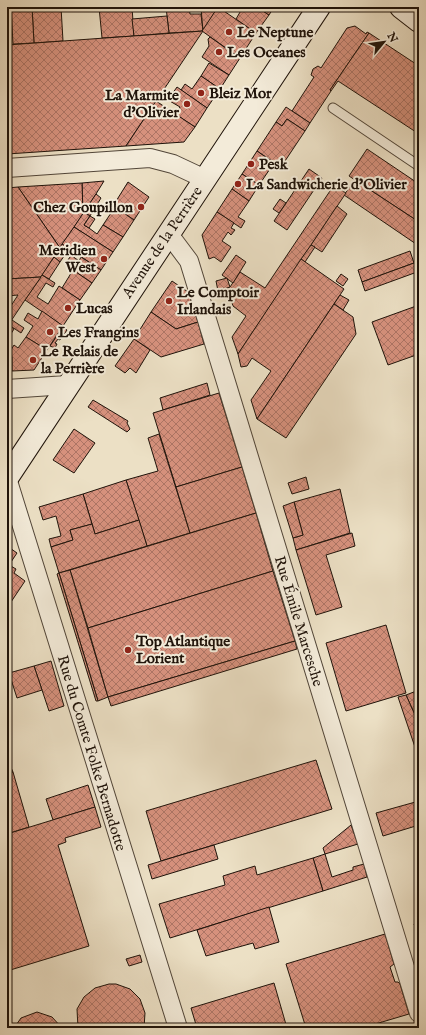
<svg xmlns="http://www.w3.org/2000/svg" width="426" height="1035" viewBox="0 0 426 1035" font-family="'IM FELL English',serif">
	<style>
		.building { fill: url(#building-cross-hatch); stroke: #1f130a }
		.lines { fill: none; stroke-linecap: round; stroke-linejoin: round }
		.lane-casing { stroke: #524639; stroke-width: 11 }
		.street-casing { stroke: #524639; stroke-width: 20 }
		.secondary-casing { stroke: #1f130a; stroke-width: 24 }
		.lane { stroke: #f3ebd9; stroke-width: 9 }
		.street { stroke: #f3ebd9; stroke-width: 18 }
		.secondary { stroke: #f3ebd9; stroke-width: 22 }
		.poi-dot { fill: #8f2418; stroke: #f3ebd9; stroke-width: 1.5 }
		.labels { text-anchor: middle; stroke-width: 4; stroke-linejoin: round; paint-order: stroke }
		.poi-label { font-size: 15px; font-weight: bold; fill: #1f130a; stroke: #f3ebd9; text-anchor: start }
		.street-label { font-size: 15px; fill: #1f130a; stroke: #f3ebd9 }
	</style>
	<defs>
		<pattern id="building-cross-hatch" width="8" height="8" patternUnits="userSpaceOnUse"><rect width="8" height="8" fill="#d6917d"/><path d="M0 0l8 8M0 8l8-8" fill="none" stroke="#ad7565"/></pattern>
	</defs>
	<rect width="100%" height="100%" fill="#ece0c5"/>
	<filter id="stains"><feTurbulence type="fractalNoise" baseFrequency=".005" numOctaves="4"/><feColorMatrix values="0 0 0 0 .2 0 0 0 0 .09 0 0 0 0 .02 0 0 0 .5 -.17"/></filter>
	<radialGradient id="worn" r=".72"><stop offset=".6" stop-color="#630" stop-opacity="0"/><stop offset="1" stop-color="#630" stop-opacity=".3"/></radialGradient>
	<g class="building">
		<polygon points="32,7 61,7 63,41 34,43"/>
		<polygon points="32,7 34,43 13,44 11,8"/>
		<polygon points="99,7 132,7 134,36 102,38"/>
		<polygon points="166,7 189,7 190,14 201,14 203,31 169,33"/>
		<polygon points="218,7 203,31 201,8"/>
		<polygon points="218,7 256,33 240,58 202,31"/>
		<polygon points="243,7 257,7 269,15 256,33 236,19"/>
		<polygon points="257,7 274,7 269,15"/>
		<polygon points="167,16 169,33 134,36 132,19"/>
		<polygon points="355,26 366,34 367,32 369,33 330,90 331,91 310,123 292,111 314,77 311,75 313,69 318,66 321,68 347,28"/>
		<polygon points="203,31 126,146 7,154 7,45"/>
		<polygon points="369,33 419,66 419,134 338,81 331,91 330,90"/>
		<polygon points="210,37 240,58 229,75 202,57 209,46 208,39"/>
		<polygon points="209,63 229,75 220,89 201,76"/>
		<polygon points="201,76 220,89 207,108 181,90 185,84 192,89"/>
		<polygon points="177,87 207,108 195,127 175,114 180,107 168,100"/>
		<polygon points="156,101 195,127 184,142 126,146"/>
		<polygon points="286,107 310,123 305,131 287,119 282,126 276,122"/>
		<polygon points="287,119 305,131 281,167 257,151 276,122 282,126"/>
		<polygon points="367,149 419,184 419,222 349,176"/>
		<polygon points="257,151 274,163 259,185 242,174"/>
		<polygon points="309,169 322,178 287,230 274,221"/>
		<polygon points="242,174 259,185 249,201 232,189"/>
		<polygon points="355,180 419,222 419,246 344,195"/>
		<polygon points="104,181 96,194 83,214 82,183"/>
		<polygon points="128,182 149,197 134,220 113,206"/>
		<polygon points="82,183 83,214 60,248 18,187"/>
		<polygon points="334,185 346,193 238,354 232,337 246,316 233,306 227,288 230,287 240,272 265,288"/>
		<polygon points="18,187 60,248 41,277 7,279 7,188"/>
		<polygon points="232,189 249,201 238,217 245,221 241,228 217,212"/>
		<polygon points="96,194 101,198 90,216 84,212"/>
		<polygon points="280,199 286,203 279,213 273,209"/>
		<polygon points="337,206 347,214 322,252 311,245"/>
		<polygon points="115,207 134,220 123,237 103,225"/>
		<polygon points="84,212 90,216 84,225 89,228 97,234 103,225 123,237 113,252 74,227"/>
		<polygon points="217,212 234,223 231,228 235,230 231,235 228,232 222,241 231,247 221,262 214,257 209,259 202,235"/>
		<polygon points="90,216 95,219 89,228 84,225"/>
		<polygon points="74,227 113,252 101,270 62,244"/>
		<polygon points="62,244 69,249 60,262 54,257"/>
		<polygon points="311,245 315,247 305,262 301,259"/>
		<polygon points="410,251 414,263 362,282 358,270"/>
		<polygon points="71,255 79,261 81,257 101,270 92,283 73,270 76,265 68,260"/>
		<polygon points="236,255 246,262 233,283 222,275"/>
		<polygon points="54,257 60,262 49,279 42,275"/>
		<polygon points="301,259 344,289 257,419 251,400 271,371 252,358 247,366 241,367 238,354"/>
		<polygon points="414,263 417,272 365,291 362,282"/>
		<polygon points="73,270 92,283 80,300 62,288"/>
		<polygon points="341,274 348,279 343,286 336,281"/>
		<polygon points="42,275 55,283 53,287 46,283 37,297 48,304 59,286 80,300 63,326 25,300"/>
		<polygon points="41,277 25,300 7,327 7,312 18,295 7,296 7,279"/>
		<polygon points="227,278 230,287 218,291 216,281"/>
		<polygon points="172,281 188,292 198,322 176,329 151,312"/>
		<polygon points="340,295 349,300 343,310 334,304"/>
		<polygon points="334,304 353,317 356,334 286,438 257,419"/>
		<polygon points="419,305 419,354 388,365 372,322"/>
		<polygon points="42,311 63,326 47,350 26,337 33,326 24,320 28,313 38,319"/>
		<polygon points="151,312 176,329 198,322 204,344 161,357 134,339"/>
		<polygon points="12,320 24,328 21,333 9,325"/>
		<polygon points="9,325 14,329 7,340 7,328"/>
		<polygon points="63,327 67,330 60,340 58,339 55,343 57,344 55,348 50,346"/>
		<polygon points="26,337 47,350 34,370 12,371 12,357 9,353 14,345 18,348"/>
		<polygon points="134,339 150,350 136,373 130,368 125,373 115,366"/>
		<polygon points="207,383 210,395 163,410 160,398"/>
		<polygon points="219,393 242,467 176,487 153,413"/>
		<polygon points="93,400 128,421 127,423 130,429 127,432 88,407"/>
		<polygon points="74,429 95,443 74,473 53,460"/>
		<polygon points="159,434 190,533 147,546 126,480 158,471 148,438"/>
		<polygon points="242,467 256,513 190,533 176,487"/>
		<polygon points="306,477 309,489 292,494 288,483"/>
		<polygon points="126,480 139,520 95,534 83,494"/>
		<polygon points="340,489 350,533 296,550 293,538 303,535 294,502"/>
		<polygon points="83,494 92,524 70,530 73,540 51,547 49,539 61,536 56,516 43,520 39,507"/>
		<polygon points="294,502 303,535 293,538 283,506"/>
		<polygon points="256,513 273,571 88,628 70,570"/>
		<polygon points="139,520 147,546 59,573 51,547 73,540 70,530 92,524 95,534"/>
		<polygon points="352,533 355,546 326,555 342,607 316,615 296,550"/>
		<polygon points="7,546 17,553 9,565 16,569 14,573 25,581 7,608"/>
		<polygon points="70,570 108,697 98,701 59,573"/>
		<polygon points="273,571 295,641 108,697 88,628"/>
		<polygon points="59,573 98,701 96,701 57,574"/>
		<polygon points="386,625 406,693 346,711 326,643"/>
		<polygon points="295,641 297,649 111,706 108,697"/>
		<polygon points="51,661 64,706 49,711 34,666"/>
		<polygon points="34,666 42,690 17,698 9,673"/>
		<polygon points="419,690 419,724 406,695"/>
		<polygon points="406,695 419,724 419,759 398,697"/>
		<polygon points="316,760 332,809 161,861 146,811"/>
		<polygon points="9,763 13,772 7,774 7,764"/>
		<polygon points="13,772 29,827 7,834 7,774"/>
		<polygon points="88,785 95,807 53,820 46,799"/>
		<polygon points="419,801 419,825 383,836 376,813"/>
		<polygon points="95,807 101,827 65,838 66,842 58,845 89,946 7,971 7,834"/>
		<polygon points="351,825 358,844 325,854 323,848"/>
		<polygon points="214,845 218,859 152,879 148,865"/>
		<polygon points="325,854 332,877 353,870 353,867 364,864 367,877 323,891 313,858"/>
		<polygon points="313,858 323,891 170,938 159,904 225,885 223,876 255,866 257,875"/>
		<polygon points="269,907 279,942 255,949 253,943 206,956 197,930"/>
		<polygon points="419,923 419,937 414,924"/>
		<polygon points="385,934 394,964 390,967 395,982 398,982 400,984 409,1014 362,1028 306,1028 286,964"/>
		<polygon points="140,955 142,962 129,966 126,959"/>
		<polygon points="274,983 287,1028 197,1028 191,1008"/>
		<polygon points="109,984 116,984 130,989 140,999 145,1013 144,1028 78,1028 77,1009 84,997 95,988"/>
		<polygon points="37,1012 52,1017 62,1028 14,1028 21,1018"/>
	</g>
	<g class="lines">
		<g class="lane-casing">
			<polyline id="lane" points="333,108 419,166"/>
		</g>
		<g class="street-casing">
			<g id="street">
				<polyline points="7,168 150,158 173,164 205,179"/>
				<polyline points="168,233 189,261 419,1013"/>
				<polyline points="7,389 67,385"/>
				<polyline points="7,478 178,1028"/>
			</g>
		</g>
		<g class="secondary-casing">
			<g id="secondary">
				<polyline points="401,7 419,21"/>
				<polyline points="7,478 319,7"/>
			</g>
		</g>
		<use href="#lane" class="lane"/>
		<use href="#street" class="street"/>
		<use href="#secondary" class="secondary"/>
	</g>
	<g class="poi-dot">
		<circle cx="229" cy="32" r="4"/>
		<circle cx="219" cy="52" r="4"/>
		<circle cx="201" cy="93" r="4"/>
		<circle cx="187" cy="104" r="4"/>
		<circle cx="251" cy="164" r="4"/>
		<circle cx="238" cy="184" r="4"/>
		<circle cx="141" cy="207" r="4"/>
		<circle cx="104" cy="259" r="4"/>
		<circle cx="169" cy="301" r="4"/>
		<circle cx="68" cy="308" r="4"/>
		<circle cx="50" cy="332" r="4"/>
		<circle cx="33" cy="360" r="4"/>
		<circle cx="128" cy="650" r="4"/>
	</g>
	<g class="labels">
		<g class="poi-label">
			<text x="237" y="37">Le Neptune</text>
			<text x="227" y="57">Les Oceanes</text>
			<text x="209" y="98">Bleiz Mor</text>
			<text x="179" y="100" text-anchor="end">La Marmite<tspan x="179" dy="17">d'Olivier</tspan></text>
			<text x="259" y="169">Pesk</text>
			<text x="246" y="189">La Sandwicherie d'Olivier</text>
			<text x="133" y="212" text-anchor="end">Chez Goupillon</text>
			<text x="96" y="255" text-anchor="end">Meridien<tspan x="96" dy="17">West</tspan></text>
			<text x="177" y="297">Le Comptoir<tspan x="177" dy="17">Irlandais</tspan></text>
			<text x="76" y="313">Lucas</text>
			<text x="58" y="337">Les Frangins</text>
			<text x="41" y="356">Le Relais de<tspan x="41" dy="17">la Perrière</tspan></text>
			<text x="136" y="646">Top Atlantique<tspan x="136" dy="17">Lorient</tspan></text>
		</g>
		<g class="street-label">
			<text transform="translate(162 242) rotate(-56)" y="5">Avenue de la Perrière</text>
			<text transform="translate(299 621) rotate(73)" y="5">Rue Émile Marcesche</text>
			<text transform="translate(92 753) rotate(73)" y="5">Rue du Comte Folke Bernadotte</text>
		</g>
	</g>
	<rect width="426" height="1035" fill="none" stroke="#ece0c5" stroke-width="24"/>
	<rect x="8" y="8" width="410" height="1019" fill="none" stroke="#1f130a" stroke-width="2"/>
	<rect x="12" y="12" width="402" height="1011" fill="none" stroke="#1f130a"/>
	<g transform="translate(384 42) rotate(61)" stroke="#f3ebd9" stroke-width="3" paint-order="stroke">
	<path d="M0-3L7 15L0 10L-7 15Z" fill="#1f130a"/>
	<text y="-6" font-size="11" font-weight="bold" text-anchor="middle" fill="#1f130a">N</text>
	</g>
	<rect width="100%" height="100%" filter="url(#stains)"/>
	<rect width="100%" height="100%" fill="url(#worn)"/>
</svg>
